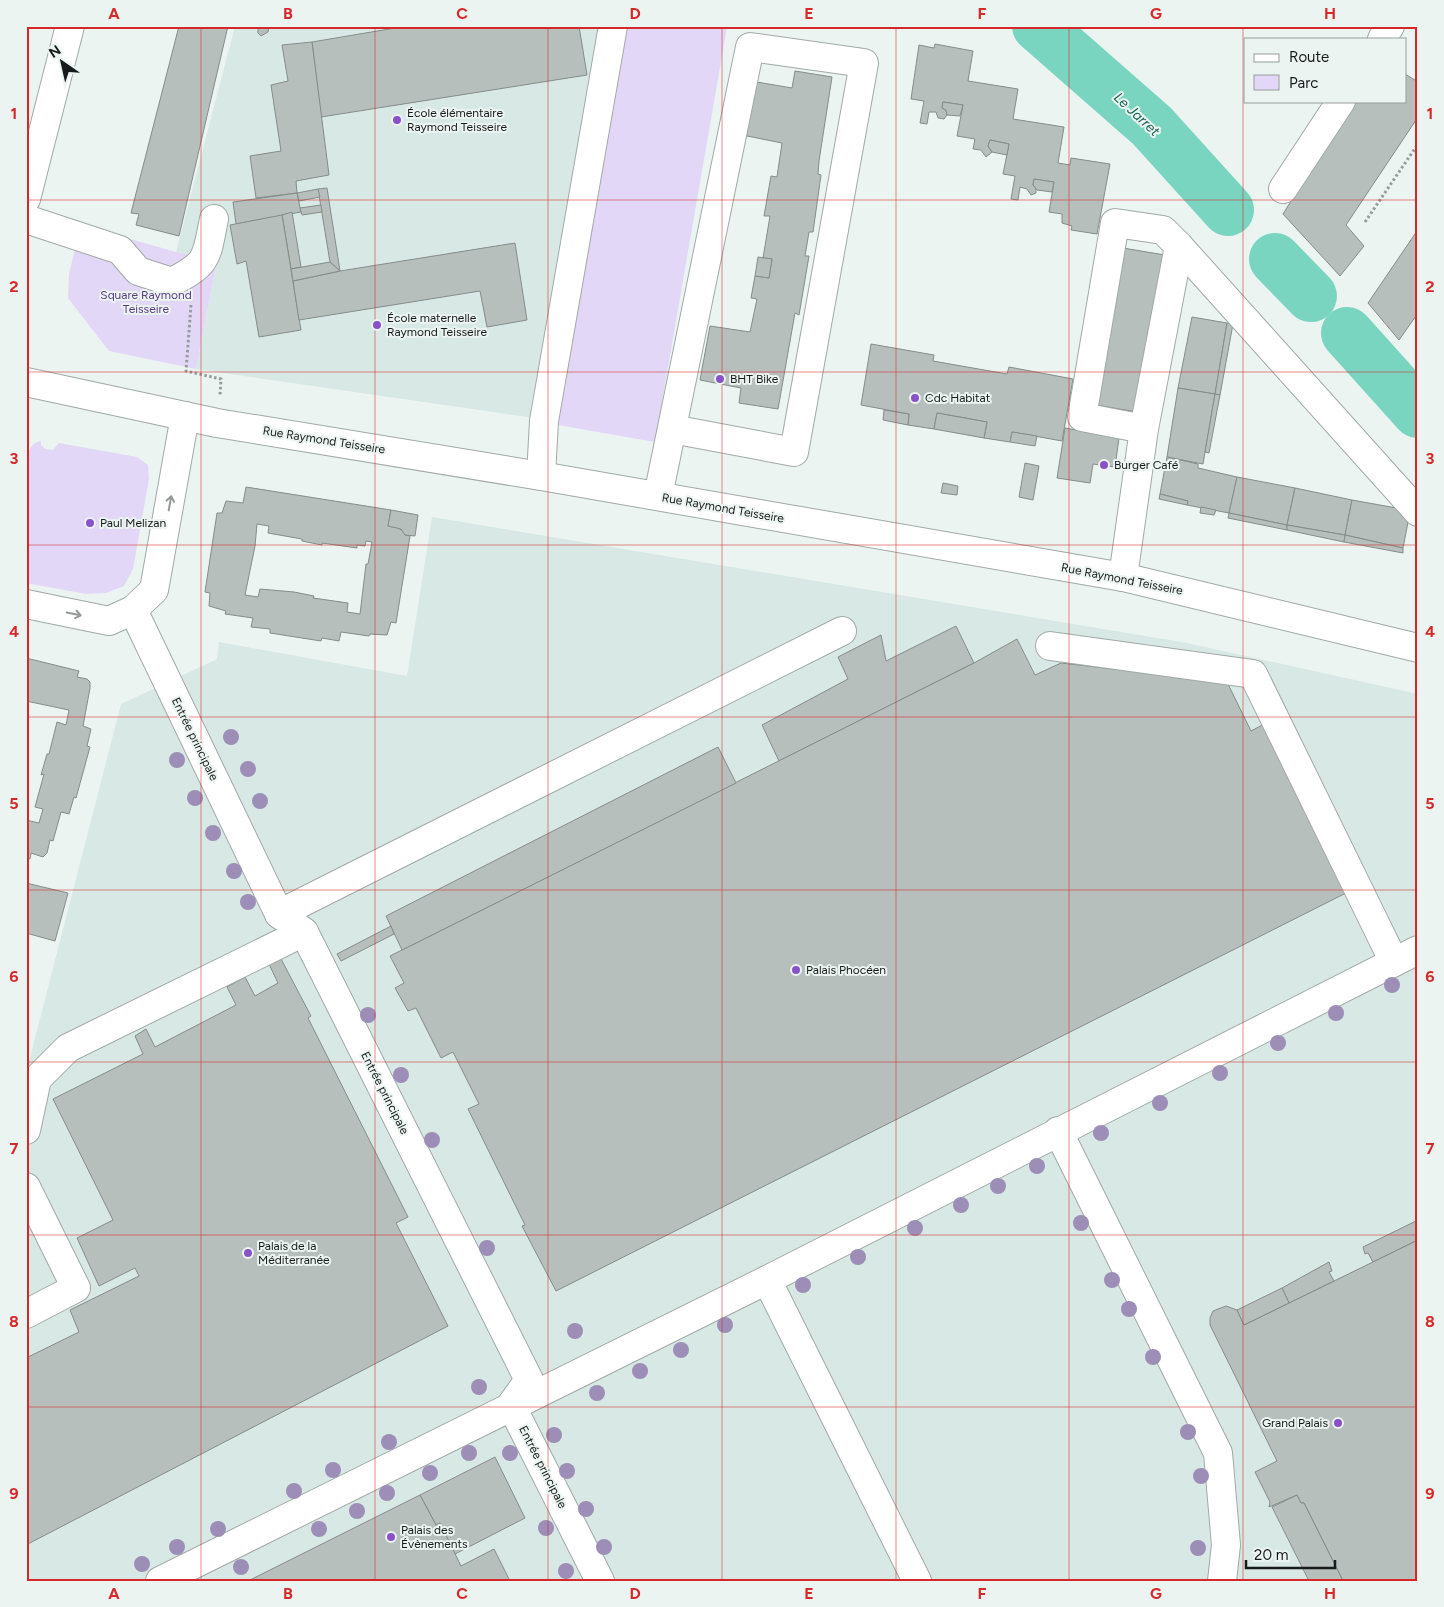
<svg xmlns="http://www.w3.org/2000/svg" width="1444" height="1607" viewBox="0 0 1444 1607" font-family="Figtree,sans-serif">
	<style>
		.built { fill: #d8e9e5 }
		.green { fill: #e3d7f7 }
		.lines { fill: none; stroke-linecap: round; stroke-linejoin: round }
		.river { stroke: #79d4c0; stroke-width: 52 }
		.building { fill: #b7bfbd; stroke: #858c8a; fill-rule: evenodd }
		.minor-casing { stroke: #a1a9a6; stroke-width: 30 }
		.major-casing { stroke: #a1a9a6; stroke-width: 30 }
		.path { stroke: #969c9b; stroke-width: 3; stroke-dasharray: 2.5 2.5; stroke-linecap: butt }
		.minor { stroke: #fff; stroke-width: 28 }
		.major { stroke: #fff; stroke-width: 28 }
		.tree { fill: #9c8eb6 }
		.oneway { stroke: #979898 }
		.grid { fill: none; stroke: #d62828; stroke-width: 1; stroke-opacity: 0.55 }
		.poi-dot { fill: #8952c9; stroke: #ebf4f1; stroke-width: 2 }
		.labels { text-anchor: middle; stroke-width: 4; stroke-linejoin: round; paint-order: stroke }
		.poi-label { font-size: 12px; fill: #181b1b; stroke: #ebf4f1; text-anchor: start }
		.park-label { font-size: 12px; fill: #5c3b85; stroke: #ebf4f1 }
		.street-label { font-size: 12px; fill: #181b1b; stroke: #ebf4f1 }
		.water-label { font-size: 14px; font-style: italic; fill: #186254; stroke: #ebf4f1 }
		.neatline { fill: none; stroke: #d62828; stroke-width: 2 }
		.grid-label { font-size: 16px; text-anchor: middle; font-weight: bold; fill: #d62828 }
	</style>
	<rect width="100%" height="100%" fill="#ebf4f1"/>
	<g class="built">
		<polygon points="235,26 601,26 534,418 196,369 217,260 176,252"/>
		<polygon points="432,517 1187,643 1418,694 1418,1581 26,1581 26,1073 121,704 217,659 219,642 407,676"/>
	</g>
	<g class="green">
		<polygon points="626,26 727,27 655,442 558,425"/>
		<polygon points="81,225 176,252 217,260 196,369 109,351 68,298 69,274"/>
		<path d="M41,441V445L45,449L53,450L59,443L137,457L148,465L149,479L133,569L124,586L106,593L86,594L26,583V462C29,453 29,443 41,441Z"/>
	</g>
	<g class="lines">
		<g class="river">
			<polyline points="1038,26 1152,126 1228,210"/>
			<polyline points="1275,259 1311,296"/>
			<polyline points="1347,333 1418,412"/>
		</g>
	</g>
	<g class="building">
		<polygon points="179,26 228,26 179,236 136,225 139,214 131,213"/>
		<polygon points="258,26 269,26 268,32 261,36 258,33"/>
		<polygon points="407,26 579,26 587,75 321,117 312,42"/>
		<polygon points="312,42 329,175 296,181 297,193 256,198 250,156 281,151 271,85 288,81 282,45"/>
		<polygon points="935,44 973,51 968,81 1018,89 1013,119 1064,127 1058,163 1070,165 1071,158 1110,164 1097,234 1071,230 1072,226 1062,223 1062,214 1049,212 1054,182 1034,179 1033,185 1036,188 1036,193 1031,195 1027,189 1020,187 1018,200 1011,199 1015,176 1003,174 1009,144 990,140 988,146 992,152 986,157 981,150 973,149 975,139 957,136 963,105 943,102 942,108 946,110 947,115 944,119 938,118 936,112 929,112 927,124 920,123 924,101 911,99 919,45 934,48"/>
		<polygon points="795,71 832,77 819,161 818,174 821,175 813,232 809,232 805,256 809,256 799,315 795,313 778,409 739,403 741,388 700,380 710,326 750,332 757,299 751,298 755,276 769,278 772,259 763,258 770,216 764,216 771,176 777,177 782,143 742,135 751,81 792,88"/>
		<polygon points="1405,74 1418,82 1418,117 1346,225 1364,246 1340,276 1283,214 1353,101 1405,101"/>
		<polygon points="943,102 963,105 960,116 947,115 946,110 942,108"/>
		<polygon points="990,140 1009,144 1007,155 992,152 988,146"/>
		<polygon points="1034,179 1054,182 1052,192 1037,190 1033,185"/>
		<polygon points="327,188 340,271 330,262 318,189"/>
		<polygon points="318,189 320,197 299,201 297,193"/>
		<polygon points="297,193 301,212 236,224 233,202"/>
		<polygon points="321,205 322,212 302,215 300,208"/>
		<polygon points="292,212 301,267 291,269 282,215"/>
		<polygon points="282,215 301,330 259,337 246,261 237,264 230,225"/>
		<polygon points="1417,231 1418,313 1399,340 1368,303"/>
		<polygon points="515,243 527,320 487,327 480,291 299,320 293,281 340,271"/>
		<polygon points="1123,248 1165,255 1137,412 1096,405"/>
		<polygon points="758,257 772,259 769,278 755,276"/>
		<polygon points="330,262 340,271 293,281 291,269"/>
		<polygon points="1192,317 1227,323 1215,394 1178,388"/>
		<polygon points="1227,323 1233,324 1220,395 1215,394"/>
		<polygon points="871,344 934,355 933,361 1007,374 1009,367 1073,379 1062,441 1012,432 1010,442 984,438 987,422 937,413 934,429 908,425 909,414 861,405"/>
		<polygon points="1178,388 1215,394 1203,464 1167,457"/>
		<polygon points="1215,394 1220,395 1209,453 1205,452"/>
		<polygon points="884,410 909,414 908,425 883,420"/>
		<polygon points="937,413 987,422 984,438 934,429"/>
		<polygon points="1065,428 1119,438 1115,467 1093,464 1090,483 1057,478"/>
		<polygon points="1012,432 1037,436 1035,446 1010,442"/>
		<polygon points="1167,457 1198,464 1198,468 1237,477 1229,513 1187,505 1188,501 1160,494"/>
		<polygon points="1025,463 1039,466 1033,500 1019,497"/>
		<polygon points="1237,477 1295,488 1287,525 1229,513"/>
		<polygon points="943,483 958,486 957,495 941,493"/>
		<path d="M246,487L391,510L388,526L398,528L403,531L405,535L410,536L396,623L391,622L387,635L370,634L369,636L341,632L339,641L322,638L321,641L270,633V629L251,627L253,618L225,614L226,611L209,606L210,593L205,592L217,513H222L226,501L243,503ZM257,524L269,526L268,533L302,539V541L322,545V543L357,548V545L365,546L366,541L372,542L368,564H366L360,614L347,612L348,603L313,598L314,596L294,592L260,589L258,597L245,595L255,546Z"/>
		<polygon points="1295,488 1352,500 1345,535 1287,525"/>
		<polygon points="1160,494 1188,501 1187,505 1159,499"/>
		<polygon points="1352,500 1402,509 1409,517 1403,548 1345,535"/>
		<polygon points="1201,507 1216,510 1214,515 1200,513"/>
		<polygon points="391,510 418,515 415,536 405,535 401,529 388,526"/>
		<polygon points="1229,513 1287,525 1287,530 1228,518"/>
		<polygon points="1287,525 1345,535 1344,542 1287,530"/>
		<polygon points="1345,535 1403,548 1403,553 1344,542"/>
		<polygon points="956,626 974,663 779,761 762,725 848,679 838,657 881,635 886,661"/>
		<polygon points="1017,639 1035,675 1061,663 1227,682 1251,731 1266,723 1348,892 556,1291 522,1226 525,1225 468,1109 479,1104 453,1052 441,1058 416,1008 408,1011 395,988 404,983 390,956 974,663"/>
		<polygon points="26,658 79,671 77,677 87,679 90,682 90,688 83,726 91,729 87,746 90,747 76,798 74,797 69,814 61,812 53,841 50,840 47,853 43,857 31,853 30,859 26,858 26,820 39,823 43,809 35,807 44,774 41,775 47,754 49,754 57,722 66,725 69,710 26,701"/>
		<polygon points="718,747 736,783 402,950 386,916"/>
		<polygon points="26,883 68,893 55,941 26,933"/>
		<polygon points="391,926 394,934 341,961 337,954"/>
		<polygon points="280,957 311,1016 308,1018 408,1217 396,1223 448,1326 26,1545 26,1358 79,1332 70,1310 139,1276 135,1268 99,1286 77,1238 113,1220 53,1099 143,1054 135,1036 146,1029 155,1047 236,1005 227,987 245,977 255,996 278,983 268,962"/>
		<polygon points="1418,1220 1418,1240 1373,1262 1368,1253 1365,1254 1363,1247"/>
		<polygon points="1418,1240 1418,1581 1343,1581 1304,1503 1301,1503 1297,1495 1269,1507 1270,1502 1255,1472 1277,1461 1210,1325 1210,1318 1213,1311 1226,1306 1237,1310 1244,1325"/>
		<polygon points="1329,1262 1332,1271 1329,1272 1334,1281 1289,1303 1282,1288"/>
		<polygon points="1282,1288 1289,1303 1244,1325 1237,1310"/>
		<polygon points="495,1457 525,1518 455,1554 440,1523 436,1525 420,1495"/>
		<polygon points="420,1495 436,1525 440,1523 461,1566 494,1549 510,1581 248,1581"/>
		<polygon points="1297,1495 1301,1503 1304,1503 1343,1581 1309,1581 1272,1507"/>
	</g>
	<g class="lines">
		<g class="minor-casing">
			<g id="minor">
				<polyline points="1382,39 1390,26"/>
				<polyline points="1283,189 1341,101"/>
				<path d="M26,219L120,250L138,271L172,282C209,263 206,258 214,219"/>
				<polyline points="1179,246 1418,512"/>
				<polyline points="26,382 217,423 541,476 1123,577 1418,648"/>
				<polyline points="541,476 544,421 613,26"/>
				<polyline points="658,496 750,47 864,63 794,452 672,429"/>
				<polyline points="1123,577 1144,429 1179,246 1163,230 1115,223 1082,417 1144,429"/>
				<polyline points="26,604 109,621 133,610 154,590 185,416"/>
				<polyline points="133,610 279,914 304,932 529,1380 511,1405 600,1581"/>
				<polyline points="1050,646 1253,674 1394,962"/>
				<polyline points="279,914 842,631"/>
				<polyline points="26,1130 37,1079 68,1048 304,932"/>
				<polyline points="1058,1131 1218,1453 1226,1545 1222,1581"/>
				<polyline points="26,1187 76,1288 26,1314"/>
				<polyline points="767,1280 917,1581"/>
				<polyline points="160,1581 767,1280 1418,950"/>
			</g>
		</g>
		<g class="major-casing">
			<polyline id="major" points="26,199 70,26"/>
		</g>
		<g class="path">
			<polyline points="1365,222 1418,144"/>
			<polyline points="191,305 186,371 221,379 220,395"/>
		</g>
		<use href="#minor" class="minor"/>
		<use href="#major" class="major"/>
	</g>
	<g class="tree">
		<circle cx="231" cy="737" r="8"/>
		<circle cx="177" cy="760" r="8"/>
		<circle cx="248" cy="769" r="8"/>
		<circle cx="195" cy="798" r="8"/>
		<circle cx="260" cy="801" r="8"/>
		<circle cx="213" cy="833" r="8"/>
		<circle cx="234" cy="871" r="8"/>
		<circle cx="248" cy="902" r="8"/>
		<circle cx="1392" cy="985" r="8"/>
		<circle cx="1336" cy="1013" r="8"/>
		<circle cx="368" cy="1015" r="8"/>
		<circle cx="1278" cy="1043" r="8"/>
		<circle cx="1220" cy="1073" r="8"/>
		<circle cx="401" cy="1075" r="8"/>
		<circle cx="1160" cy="1103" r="8"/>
		<circle cx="1101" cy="1133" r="8"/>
		<circle cx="432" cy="1140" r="8"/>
		<circle cx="1037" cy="1166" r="8"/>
		<circle cx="998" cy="1186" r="8"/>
		<circle cx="961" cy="1205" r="8"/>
		<circle cx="1081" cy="1223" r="8"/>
		<circle cx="915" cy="1228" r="8"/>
		<circle cx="487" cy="1248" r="8"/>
		<circle cx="858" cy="1257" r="8"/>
		<circle cx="1112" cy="1280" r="8"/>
		<circle cx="803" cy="1285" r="8"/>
		<circle cx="1129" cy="1309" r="8"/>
		<circle cx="725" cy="1325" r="8"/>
		<circle cx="575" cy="1331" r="8"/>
		<circle cx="681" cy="1350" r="8"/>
		<circle cx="1153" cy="1357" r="8"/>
		<circle cx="640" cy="1371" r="8"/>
		<circle cx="479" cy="1387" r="8"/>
		<circle cx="597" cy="1393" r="8"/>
		<circle cx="1188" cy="1432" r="8"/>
		<circle cx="554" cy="1435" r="8"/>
		<circle cx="389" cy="1442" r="8"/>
		<circle cx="469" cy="1453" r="8"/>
		<circle cx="510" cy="1453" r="8"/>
		<circle cx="333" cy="1470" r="8"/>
		<circle cx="567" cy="1471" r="8"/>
		<circle cx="430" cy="1473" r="8"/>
		<circle cx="1201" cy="1476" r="8"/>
		<circle cx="294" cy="1491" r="8"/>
		<circle cx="387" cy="1493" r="8"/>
		<circle cx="586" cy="1509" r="8"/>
		<circle cx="357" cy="1511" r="8"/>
		<circle cx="546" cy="1528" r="8"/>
		<circle cx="218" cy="1529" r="8"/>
		<circle cx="319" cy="1529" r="8"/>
		<circle cx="177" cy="1547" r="8"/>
		<circle cx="604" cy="1547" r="8"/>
		<circle cx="1198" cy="1548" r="8"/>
		<circle cx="142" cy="1564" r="8"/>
		<circle cx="241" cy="1567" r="8"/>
		<circle cx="566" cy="1571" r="8"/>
	</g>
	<defs><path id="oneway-shaft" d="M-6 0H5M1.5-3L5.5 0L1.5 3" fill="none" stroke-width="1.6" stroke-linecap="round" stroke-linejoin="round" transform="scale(1.25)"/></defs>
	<g class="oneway">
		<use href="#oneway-shaft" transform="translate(170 503) rotate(-80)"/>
		<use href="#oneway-shaft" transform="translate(74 614) rotate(12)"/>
	</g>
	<path class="grid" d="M201,26V1581M375,26V1581M548,26V1581M722,26V1581M896,26V1581M1069,26V1581M1243,26V1581M26,200H1418M26,372H1418M26,545H1418M26,717H1418M26,890H1418M26,1062H1418M26,1235H1418M26,1407H1418"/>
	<g class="poi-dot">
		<circle cx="397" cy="120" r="5"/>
		<circle cx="377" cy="325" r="5"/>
		<circle cx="720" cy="379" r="5"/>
		<circle cx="915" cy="398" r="5"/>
		<circle cx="1104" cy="465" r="5"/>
		<circle cx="90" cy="523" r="5"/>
		<circle cx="796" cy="970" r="5"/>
		<circle cx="248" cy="1253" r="5"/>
		<circle cx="1338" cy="1423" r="5"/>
		<circle cx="391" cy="1537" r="5"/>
	</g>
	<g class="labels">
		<g class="poi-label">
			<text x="407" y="117">École élémentaire<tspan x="407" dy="14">Raymond Teisseire</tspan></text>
			<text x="387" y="322">École maternelle<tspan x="387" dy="14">Raymond Teisseire</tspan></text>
			<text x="730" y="383">BHT Bike</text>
			<text x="925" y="402">Cdc Habitat</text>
			<text x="1114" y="469">Burger Café</text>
			<text x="100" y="527">Paul Melizan</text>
			<text x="806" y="974">Palais Phocéen</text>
			<text x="258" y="1250">Palais de la<tspan x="258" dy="14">Méditerranée</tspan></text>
			<text x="1328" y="1427" text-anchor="end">Grand Palais</text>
			<text x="401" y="1534">Palais des<tspan x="401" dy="14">Évènements</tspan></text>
		</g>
		<g class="park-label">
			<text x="146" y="299">Square Raymond<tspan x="146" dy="14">Teisseire</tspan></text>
		</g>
		<g class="street-label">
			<text transform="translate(324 440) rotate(9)" y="4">Rue Raymond Teisseire</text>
			<text transform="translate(723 508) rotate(10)" y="4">Rue Raymond Teisseire</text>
			<text transform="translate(1122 579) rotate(11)" y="4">Rue Raymond Teisseire</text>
			<text transform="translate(195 739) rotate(64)" y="4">Entrée principale</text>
			<text transform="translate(385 1093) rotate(63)" y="4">Entrée principale</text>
			<text transform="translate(543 1467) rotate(63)" y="4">Entrée principale</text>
		</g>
		<g class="water-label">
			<text transform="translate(1137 114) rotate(43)" y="5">Le Jarret</text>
		</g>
	</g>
	<rect width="1444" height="1607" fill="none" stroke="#ebf4f1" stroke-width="55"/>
	<rect x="1244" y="38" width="162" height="65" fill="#ebf4f1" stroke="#979d9b"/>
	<rect x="1254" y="54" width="25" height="8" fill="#ffffff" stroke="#979d9b"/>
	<text x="1289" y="62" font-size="15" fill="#181b1b">Route</text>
	<rect x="1254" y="75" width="25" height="15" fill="#e3d7f7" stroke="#979d9b"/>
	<text x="1289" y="88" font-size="15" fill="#181b1b">Parc</text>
	<g transform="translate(62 62) rotate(326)" stroke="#ebf4f1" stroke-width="4" paint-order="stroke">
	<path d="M0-4L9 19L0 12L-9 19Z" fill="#181b1b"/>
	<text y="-8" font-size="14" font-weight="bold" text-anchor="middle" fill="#181b1b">N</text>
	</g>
	<path d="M1246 1560v8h89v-8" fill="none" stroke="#181b1b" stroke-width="2.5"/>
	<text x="1254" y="1560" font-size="15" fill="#181b1b" stroke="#ebf4f1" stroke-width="4" paint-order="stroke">20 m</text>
	<rect x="28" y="28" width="1388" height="1552" class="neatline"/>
	<g class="grid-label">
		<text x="114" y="19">A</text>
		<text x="288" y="19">B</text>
		<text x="462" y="19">C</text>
		<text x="635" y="19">D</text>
		<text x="809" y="19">E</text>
		<text x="982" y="19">F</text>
		<text x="1156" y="19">G</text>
		<text x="1330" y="19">H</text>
		<text x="14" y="119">1</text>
		<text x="1430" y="119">1</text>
		<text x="14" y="292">2</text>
		<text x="1430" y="292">2</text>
		<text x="14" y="464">3</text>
		<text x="1430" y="464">3</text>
		<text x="14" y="637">4</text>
		<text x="1430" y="637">4</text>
		<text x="14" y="809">5</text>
		<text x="1430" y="809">5</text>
		<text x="14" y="982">6</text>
		<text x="1430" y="982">6</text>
		<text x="14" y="1154">7</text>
		<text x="1430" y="1154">7</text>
		<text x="14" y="1327">8</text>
		<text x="1430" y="1327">8</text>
		<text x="14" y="1499">9</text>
		<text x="1430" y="1499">9</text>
		<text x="114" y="1599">A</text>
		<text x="288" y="1599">B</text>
		<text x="462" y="1599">C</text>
		<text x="635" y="1599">D</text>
		<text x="809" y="1599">E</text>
		<text x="982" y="1599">F</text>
		<text x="1156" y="1599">G</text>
		<text x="1330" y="1599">H</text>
	</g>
</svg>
